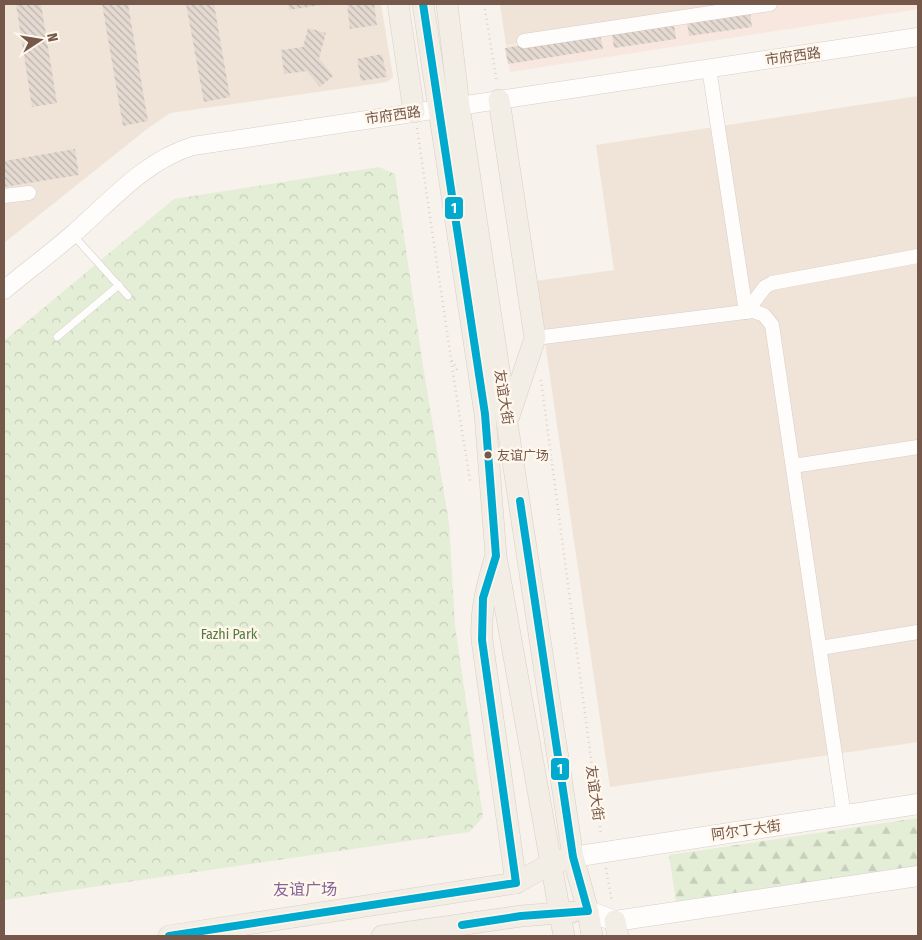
<svg xmlns="http://www.w3.org/2000/svg" width="922" height="940" viewBox="0 0 922 940" font-family="'Fira Sans Condensed','Noto Sans SC',sans-serif">
	<style>
		.residential { fill: #f0e4d8 }
		.commercial { fill: #f7e7df }
		.forest { fill: url(#forest-firs) }
		.park { fill: url(#park-crowns) }
		.building { fill: url(#building-back-hatch) }
		.lines { fill: none; stroke-linecap: round; stroke-linejoin: round }
		.service-casing { stroke: #d6cec8; stroke-width: 8 }
		.minor-casing { stroke: #d6cec8; stroke-width: 15 }
		.tertiary-casing { stroke: #d6cec8; stroke-width: 19 }
		.secondary-casing { stroke: #d6cec8; stroke-width: 21 }
		.primary-casing { stroke: #d8cfc9; stroke-width: 22 }
		.path { stroke: #dad2ce; stroke-width: 2.5; stroke-dasharray: 1 4; stroke-linecap: butt }
		.service { stroke: #fefdfc; stroke-width: 7 }
		.minor { stroke: #fefdfc; stroke-width: 14 }
		.tertiary { stroke: #fefdfc; stroke-width: 18 }
		.secondary { stroke: #fefdfc; stroke-width: 20 }
		.primary { stroke: #f2ede5; stroke-width: 21 }
		.bus-1-casing { stroke: #fff7ec; stroke-width: 11 }
		.bus-1 { stroke: #00a9ce; stroke-width: 8 }
		.bus-dot { fill: #76584a; stroke: #fff7ec; stroke-width: 2 }
		.labels { text-anchor: middle; stroke-width: 5; stroke-linejoin: round; paint-order: stroke }
		.bus-label { font-size: 13px; fill: #76584a; stroke: #fff7ec; text-anchor: start }
		.street-label { font-size: 14px; fill: #76584a; stroke: #fff7ec }
		.park-label { font-size: 14px; fill: #557c42; stroke: #fff7ec }
		.quarter-label { font-size: 16px; fill: #86669a; stroke: #fff7ec }
		.line-badge { stroke: #fff7ec; stroke-width: 2 }
		.badge-label { font-size: 14px; text-anchor: middle; font-weight: bold; fill: #fff }
	</style>
	<defs>
		<pattern id="forest-firs" width="22" height="20" patternUnits="userSpaceOnUse" patternTransform="scale(1.25)"><rect width="22" height="20" fill="#e4eed6"/><path d="M5 1l3.5 6h-7zM16 11l3.5 6h-7z" fill="#c7ceb9"/></pattern>
		<pattern id="park-crowns" width="20" height="18" patternUnits="userSpaceOnUse" patternTransform="scale(1.25)"><rect width="20" height="18" fill="#e4eed6"/><path d="M2 6a3 3 0 1 1 6 0M12 15a3 3 0 1 1 6 0" fill="none" stroke="#c7ceb9"/></pattern>
		<pattern id="building-back-hatch" width="6" height="6" patternUnits="userSpaceOnUse" patternTransform="scale(1.25)"><rect width="6" height="6" fill="#e4dad2"/><path d="M-1 5l2 2M0 0l6 6M5-1l2 2" fill="none" stroke="#bdb4ac"/></pattern>
	</defs>
	<rect width="100%" height="100%" fill="#f7f2eb"/>
	<g class="residential">
		<polygon points="4,4 381,4 393,77 387,82 170,113 147,129 4,243"/>
		<polygon points="500,4 781,4 506,45"/>
		<polygon points="918,96 918,742 610,787 536,281 614,270 596,145"/>
	</g>
	<polygon class="commercial" points="781,4 918,4 918,9 510,72 506,45"/>
	<polygon class="forest" points="918,818 918,866 676,902 669,855"/>
	<polygon class="park" points="379,167 395,174 422,360 449,523 455,626 483,817 469,832 4,900 4,341 174,199"/>
	<g class="building">
		<polygon points="16,4 41,4 57,103 32,107"/>
		<polygon points="102,4 128,4 148,121 123,126"/>
		<polygon points="186,4 214,4 230,97 204,102"/>
		<polygon points="288,4 321,4 321,5 289,10"/>
		<polygon points="347,4 374,4 377,25 350,29"/>
		<polygon points="750,13 752,27 689,36 687,22"/>
		<polygon points="674,24 676,39 614,48 612,34"/>
		<polygon points="308,28 326,33 319,58 333,76 320,87 307,71 284,74 281,50 303,47"/>
		<polygon points="600,34 603,49 508,64 505,48"/>
		<polygon points="382,54 387,77 361,81 357,59"/>
		<polygon points="75,149 79,175 4,187 4,161"/>
	</g>
	<g class="lines">
		<g class="service-casing">
			<g id="service">
				<polyline points="73,235 128,296"/>
				<polyline points="57,337 119,285"/>
			</g>
		</g>
		<g class="minor-casing">
			<g id="minor">
				<polyline points="524,41 770,4"/>
				<polyline points="709,68 746,312"/>
				<polyline points="4,196 29,193"/>
				<polyline points="746,312 765,287 772,283 918,256"/>
				<polyline points="535,338 753,311 764,315 772,325 844,816"/>
				<polyline points="793,466 918,447"/>
				<polyline points="820,648 918,632"/>
			</g>
		</g>
		<g class="tertiary-casing">
			<path id="tertiary" d="M4,290C27,271 51,253 73,234C111,201 144,161 193,146L918,37"/>
		</g>
		<g class="secondary-casing">
			<g id="secondary">
				<polyline points="573,857 918,804"/>
				<polyline points="588,911 615,921 918,876"/>
			</g>
		</g>
		<g class="primary-casing">
			<g id="primary">
				<polyline points="398,4 414,112"/>
				<polyline points="423,4 485,414 496,556 564,936"/>
				<polyline points="447,4 459,106 573,857 588,911 592,936"/>
				<polyline points="499,100 535,338 509,416"/>
				<path d="M495,558C487,586 480,610 482,640L516,883"/>
				<polyline points="615,921 618,936"/>
				<polyline points="169,936 516,883 552,863 563,860"/>
				<polyline points="382,936 521,916 572,912"/>
			</g>
		</g>
		<g class="path">
			<polyline points="484,4 497,83"/>
			<polyline points="417,128 451,359 459,373"/>
			<polyline points="451,361 470,481"/>
			<polyline points="541,380 601,835"/>
			<polyline points="606,868 612,902"/>
		</g>
		<use href="#service" class="service"/>
		<use href="#minor" class="minor"/>
		<use href="#tertiary" class="tertiary"/>
		<use href="#secondary" class="secondary"/>
		<use href="#primary" class="primary"/>
		<g class="bus-1-casing">
			<g id="bus-1">
				<polyline points="462,925 521,916 588,911 573,857 520,501"/>
				<polyline points="169,936 516,883 482,640 483,598 496,556 485,414 423,4"/>
			</g>
		</g>
		<use href="#bus-1" class="bus-1"/>
	</g>
	<circle class="bus-dot" cx="488" cy="455" r="4.5"/>
	<g class="labels">
		<g class="bus-label">
			<text x="497" y="460">友谊广场</text>
		</g>
		<g class="street-label">
			<text transform="translate(793 56) rotate(-8)" y="5">市府西路</text>
			<text transform="translate(393 115) rotate(-8)" y="5">市府西路</text>
			<text transform="translate(504 397) rotate(81)" y="5">友谊大街</text>
			<text transform="translate(595 793) rotate(82)" y="5">友谊大街</text>
			<text transform="translate(746 830) rotate(-8)" y="5">阿尔丁大街</text>
		</g>
		<g class="park-label">
			<text x="229" y="639">Fazhi Park</text>
		</g>
		<g class="quarter-label">
			<text x="305" y="895">友谊广场</text>
		</g>
	</g>
	<g class="line-badge">
		<rect x="444" y="196" width="20" height="24" rx="5" fill="#00a9ce"/>
		<rect x="550" y="757" width="20" height="24" rx="5" fill="#00a9ce"/>
	</g>
	<g class="badge-label">
		<text x="454" y="213">1</text>
		<text x="560" y="774">1</text>
	</g>
	<rect width="922" height="940" fill="none" stroke="#76584a" stroke-width="10"/>
	<g transform="translate(40 40) rotate(78)" stroke="#fff7ec" stroke-width="4" paint-order="stroke">
	<path d="M0-4L9 19L0 12L-9 19Z" fill="#76584a"/>
	<text y="-8" font-size="14" font-weight="bold" text-anchor="middle" fill="#76584a">N</text>
	</g>
</svg>
